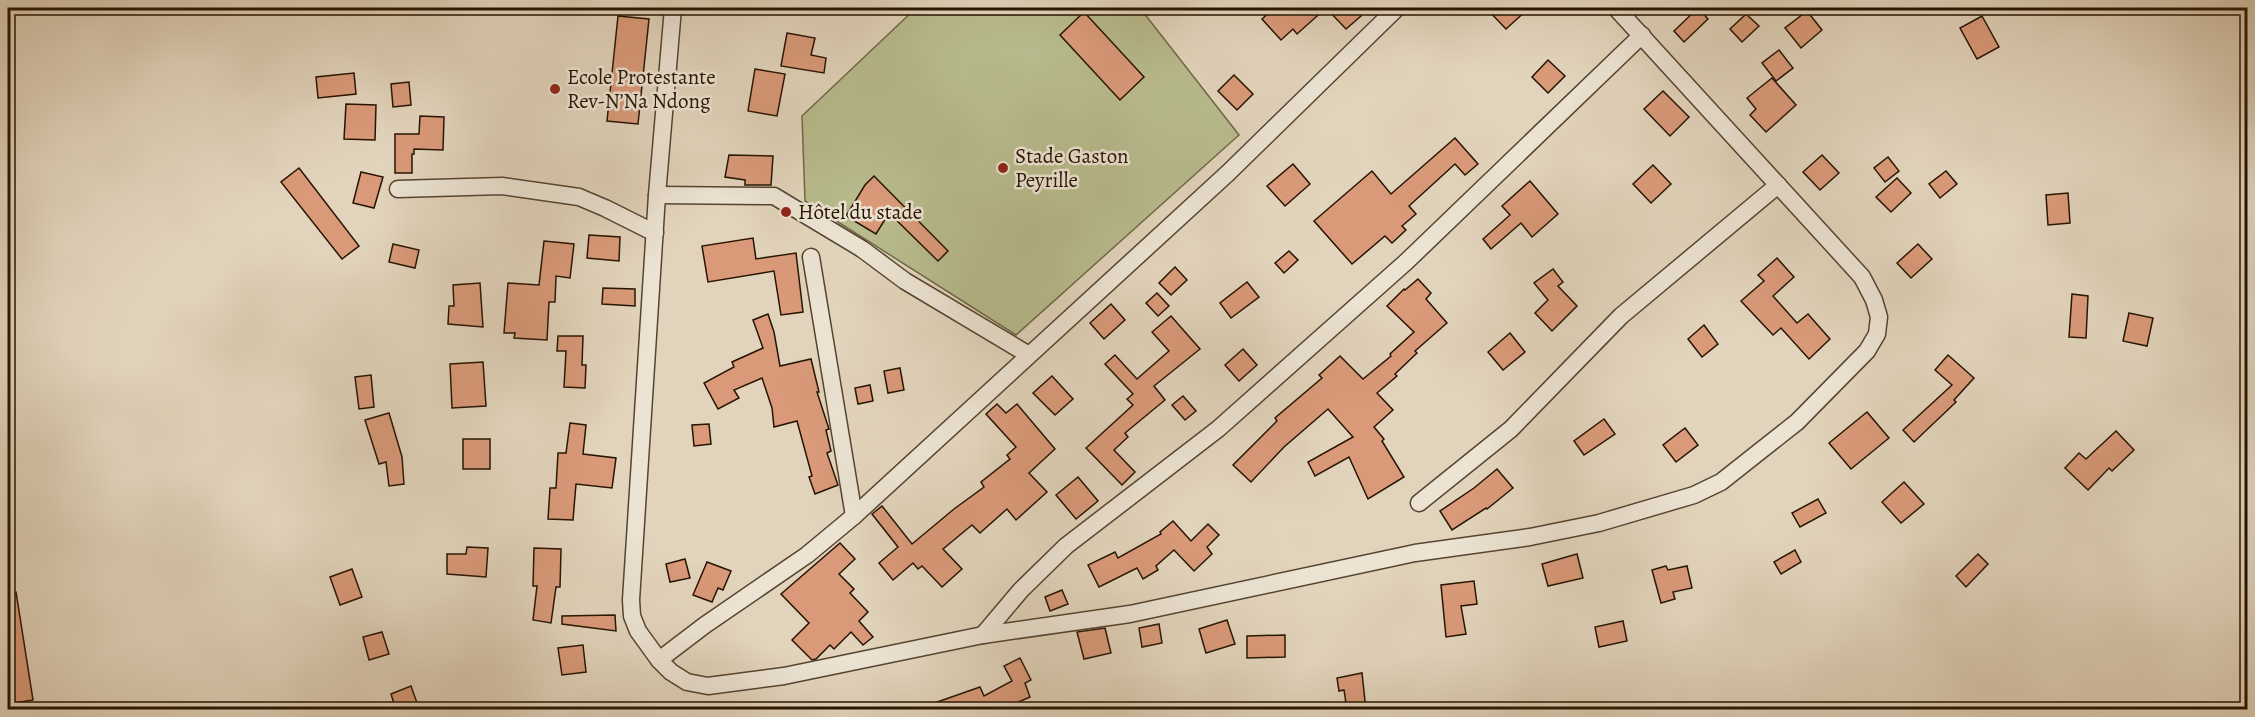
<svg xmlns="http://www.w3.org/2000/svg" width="2255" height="717" viewBox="0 0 2255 717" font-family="Alegreya,serif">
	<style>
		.green { fill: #b8bb8d; stroke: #6f6847; stroke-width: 1.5 }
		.building { fill: #da9a7a; stroke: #261401; stroke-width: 1.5 }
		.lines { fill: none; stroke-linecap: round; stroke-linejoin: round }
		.minor-casing { stroke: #554430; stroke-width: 19 }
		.minor { stroke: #ece3d3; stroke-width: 16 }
		.poi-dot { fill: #8f2418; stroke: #ece3d3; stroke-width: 2 }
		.labels { text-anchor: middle; stroke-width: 5; stroke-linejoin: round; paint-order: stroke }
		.poi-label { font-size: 21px; fill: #261401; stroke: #ece3d3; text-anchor: start }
	</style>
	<rect width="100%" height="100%" fill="#e2d4bc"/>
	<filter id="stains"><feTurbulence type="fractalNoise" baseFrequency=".00333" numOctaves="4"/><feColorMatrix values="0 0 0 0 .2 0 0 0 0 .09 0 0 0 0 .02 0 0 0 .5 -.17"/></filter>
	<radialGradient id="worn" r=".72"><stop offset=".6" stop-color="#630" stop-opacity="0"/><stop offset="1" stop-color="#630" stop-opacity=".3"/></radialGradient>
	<polygon class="green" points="916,8 1140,8 1239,135 1016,335 805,201 802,116"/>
	<g class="building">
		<polygon points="1274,8 1353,8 1361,16 1346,29 1326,8 1297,34 1293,29 1281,40 1262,19"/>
		<polygon points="1486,8 1529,8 1506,29"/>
		<polygon points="1698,8 1708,19 1684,42 1674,31"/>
		<polygon points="1807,11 1822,30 1801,48 1785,28"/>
		<polygon points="1084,12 1144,77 1120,100 1060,35"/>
		<polygon points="1746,14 1759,26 1742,42 1730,29"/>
		<polygon points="618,16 649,19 638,124 607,121"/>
		<polygon points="1982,16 1999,47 1977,59 1960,28"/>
		<polygon points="787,33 815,38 811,55 826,58 824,73 781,66"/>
		<polygon points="1779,50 1793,68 1776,81 1762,63"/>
		<polygon points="1548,60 1565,76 1548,93 1532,77"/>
		<polygon points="755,69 785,74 777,116 748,111"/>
		<polygon points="354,73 356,94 318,98 316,77"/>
		<polygon points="1234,75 1253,94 1237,110 1218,91"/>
		<polygon points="1772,78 1796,105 1766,132 1750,115 1756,109 1747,98"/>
		<polygon points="409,82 411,105 393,107 391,84"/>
		<polygon points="1663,91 1689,117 1670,136 1644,109"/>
		<polygon points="346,104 376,105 375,140 344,139"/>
		<polygon points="420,116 444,117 443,150 414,149 414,154 412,154 412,173 395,173 395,134 419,134"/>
		<polygon points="1455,138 1478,164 1465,175 1455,164 1409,206 1416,214 1402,226 1406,230 1392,243 1385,236 1352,264 1314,221 1372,171 1391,194"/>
		<polygon points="729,155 773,156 771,185 745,185 745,180 725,177"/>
		<polygon points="1822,155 1839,173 1820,190 1803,172"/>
		<polygon points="1888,157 1899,171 1885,182 1874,168"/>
		<polygon points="1293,164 1310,184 1285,206 1267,186"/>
		<polygon points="1653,165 1671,184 1651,203 1633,184"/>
		<polygon points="299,168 359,246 342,259 281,182"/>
		<polygon points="1946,171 1957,184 1940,198 1929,184"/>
		<polygon points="361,172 383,177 374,208 353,203"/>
		<polygon points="874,176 948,251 938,261 889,213 876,234 846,216 865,185"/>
		<polygon points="1897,178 1911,193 1891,212 1876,197"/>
		<polygon points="1530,181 1558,214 1532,237 1521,223 1491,249 1483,239 1510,215 1502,206"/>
		<polygon points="2068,193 2070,223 2048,225 2046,195"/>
		<polygon points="589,235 620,237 619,261 587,258"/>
		<polygon points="753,238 756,259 796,253 803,312 781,315 774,271 708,282 702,246"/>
		<polygon points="544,241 574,244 570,278 556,276 555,302 549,302 547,340 514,338 515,333 504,333 508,283 539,285"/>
		<polygon points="393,244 419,250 415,268 389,262"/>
		<polygon points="1918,244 1932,259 1911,278 1897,263"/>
		<polygon points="1289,251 1298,260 1284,273 1275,263"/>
		<polygon points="1777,258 1794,277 1773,296 1797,323 1808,314 1830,339 1809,359 1781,328 1773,335 1741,301 1764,281 1758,275"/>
		<polygon points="1175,267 1187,280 1171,295 1159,283"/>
		<polygon points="1553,269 1563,282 1558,286 1577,306 1552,331 1535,313 1548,300 1534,283"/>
		<polygon points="1418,279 1431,293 1426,299 1447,323 1415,351 1417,353 1395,374 1397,376 1377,393 1393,410 1374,427 1384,439 1382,441 1404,477 1368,499 1349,457 1315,476 1308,462 1353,437 1328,409 1284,447 1251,482 1233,465 1277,421 1275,418 1322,378 1319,375 1340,356 1363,379 1391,356 1390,354 1414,332 1387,306 1404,289 1405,290"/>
		<polygon points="1247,282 1259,297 1231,318 1220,303"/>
		<polygon points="480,283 483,327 448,324 449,306 454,306 453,285"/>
		<polygon points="603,288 635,289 635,306 602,304"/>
		<polygon points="1157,293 1169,306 1158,316 1146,303"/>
		<polygon points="2072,294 2088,296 2086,338 2069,337"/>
		<polygon points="1111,304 1125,320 1104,339 1090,323"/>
		<polygon points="2129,313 2153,318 2147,346 2123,341"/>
		<polygon points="768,314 774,332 780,366 811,359 819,392 817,392 828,426 829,429 826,430 831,451 827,453 838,485 815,494 809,477 812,476 797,421 774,427 772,408 762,378 734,390 739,398 718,409 704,383 734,367 732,362 763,348 753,320"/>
		<polygon points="1171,316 1200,349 1154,386 1165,400 1125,433 1128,437 1114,450 1135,472 1122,485 1086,448 1133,405 1127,399 1133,394 1105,364 1115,355 1137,379 1169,351 1152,332"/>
		<polygon points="1704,325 1718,344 1702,357 1688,339"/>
		<polygon points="1510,333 1525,352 1503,370 1488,352"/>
		<polygon points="558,336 583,336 582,365 586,365 585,388 564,387 566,351 557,351"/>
		<polygon points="1243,349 1257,365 1239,381 1225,365"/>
		<polygon points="1948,355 1974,378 1954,400 1956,402 1914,442 1903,430 1952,385 1935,370"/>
		<polygon points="483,362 486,406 452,408 450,364"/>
		<polygon points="900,368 904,390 888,393 884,371"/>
		<polygon points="371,375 374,407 359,409 355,377"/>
		<polygon points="1052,376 1073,399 1055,415 1033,393"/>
		<polygon points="870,385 873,401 858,404 855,388"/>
		<polygon points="1183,396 1196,411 1185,420 1172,405"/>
		<polygon points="997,404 1006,413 1017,404 1055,449 1029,473 1047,492 1016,520 1007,509 980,533 972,525 943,549 962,569 942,587 922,566 918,569 913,563 893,580 879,563 898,547 872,514 882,506 912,544 954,509 984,487 981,482 1010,459 1007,455 1016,447 986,414"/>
		<polygon points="1867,412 1889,438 1851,469 1829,443"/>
		<polygon points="389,413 402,457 404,484 389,486 386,462 379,464 365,420"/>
		<polygon points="1604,419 1615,434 1584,455 1574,441"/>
		<polygon points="570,423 586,425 583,454 616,458 612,488 576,484 573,520 548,519 550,488 556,488 558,453 566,453"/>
		<polygon points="709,424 711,444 694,446 692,425"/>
		<polygon points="1685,428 1698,445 1676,462 1663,445"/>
		<polygon points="2116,431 2134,450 2112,471 2109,468 2088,490 2065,468 2079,453 2086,459"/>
		<rect x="463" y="439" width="27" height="30"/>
		<polygon points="1497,469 1513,488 1487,509 1486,508 1452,530 1440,511 1474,488"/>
		<polygon points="1078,477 1098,501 1076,519 1056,495"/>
		<polygon points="1904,482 1924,504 1901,523 1882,502"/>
		<polygon points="1818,499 1826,513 1800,527 1792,513"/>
		<polygon points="1173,521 1191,541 1208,524 1219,535 1207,547 1212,554 1194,571 1174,550 1156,566 1158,570 1143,579 1137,568 1099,587 1088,565 1115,552 1118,558 1161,534 1160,532"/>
		<polygon points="840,543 855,559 839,574 854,589 850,593 868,612 859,621 873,637 863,645 851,632 834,649 830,645 816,659 812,660 792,640 809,623 781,594"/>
		<polygon points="467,547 488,548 486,577 447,574 447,554 466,554"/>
		<polygon points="534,548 561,549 560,587 556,587 551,623 533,620 537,586 533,586"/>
		<polygon points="1795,550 1801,562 1781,574 1774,562"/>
		<polygon points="1577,554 1583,578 1548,586 1542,564"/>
		<polygon points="1978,554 1988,564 1966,587 1956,576"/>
		<polygon points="685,559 690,578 670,582 666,564"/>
		<polygon points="707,562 731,571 723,590 718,588 712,602 693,595"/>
		<polygon points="1666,566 1668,570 1687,566 1692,588 1673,592 1675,599 1661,603 1652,570"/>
		<polygon points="352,569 362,597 340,605 330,577"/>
		<polygon points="1474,581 1477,604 1461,606 1466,634 1446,637 1441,585"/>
		<polygon points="1062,590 1068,604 1050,611 1045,597"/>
		<polygon points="8,592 16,592 33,700 8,704"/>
		<polygon points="615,615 616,631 562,624 562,616"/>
		<polygon points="1227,620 1235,644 1206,653 1199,629"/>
		<polygon points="1623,621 1627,641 1599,647 1595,627"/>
		<polygon points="1159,624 1162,643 1142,647 1139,628"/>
		<polygon points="1105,628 1111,653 1084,659 1077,632"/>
		<polygon points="382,632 389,654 369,660 363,637"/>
		<polygon points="1285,635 1285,657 1247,658 1247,636"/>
		<polygon points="583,645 586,672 562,675 558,648"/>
		<polygon points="1020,658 1031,680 1025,683 1030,697 1000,710 924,710 923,707 980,687 984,696 1012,681 1004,666"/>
		<polygon points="1362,673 1366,710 1347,710 1344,690 1339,691 1337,678"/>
		<polygon points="411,686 417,703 396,710 391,694"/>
	</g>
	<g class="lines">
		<g class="minor-casing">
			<g id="minor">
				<polyline points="673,8 657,195 631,600 632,616 638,631 659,660 671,672 687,682 708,686 784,676 983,635 1130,614 1415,553 1530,537 1599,523 1694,495 1721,482 1797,422 1867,351 1877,334 1879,317 1874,300 1862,277 1616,8"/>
				<polyline points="398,189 502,186 579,197 605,208 655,233"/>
				<polyline points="657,195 774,196 862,249 905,281 1029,355"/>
				<polyline points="811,257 854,516"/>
				<polyline points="1419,503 1511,429 1621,316 1778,185"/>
				<polyline points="983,635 1021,590 1066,546 1218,429 1406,262 1642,35"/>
				<polyline points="659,660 705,625 807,555 854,516 1228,173 1397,8"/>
			</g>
		</g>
		<use href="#minor" class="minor"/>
	</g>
	<g class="poi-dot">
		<circle cx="555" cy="89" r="6"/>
		<circle cx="1003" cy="168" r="6"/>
		<circle cx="786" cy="212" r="6"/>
	</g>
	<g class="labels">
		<g class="poi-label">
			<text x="567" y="84">Ecole Protestante<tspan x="567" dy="24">Rev-N’Na Ndong</tspan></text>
			<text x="1015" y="163">Stade Gaston<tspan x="1015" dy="24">Peyrille</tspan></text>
			<text x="798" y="219">Hôtel du stade</text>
		</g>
	</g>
	<rect width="2255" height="717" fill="none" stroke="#e2d4bc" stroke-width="30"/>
	<rect x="9" y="9" width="2237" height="699" fill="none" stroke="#261401" stroke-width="3"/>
	<rect x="15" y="15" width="2225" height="687" fill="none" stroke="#261401" stroke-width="1.5"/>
	<rect width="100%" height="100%" filter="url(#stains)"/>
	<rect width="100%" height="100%" fill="url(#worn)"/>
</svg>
